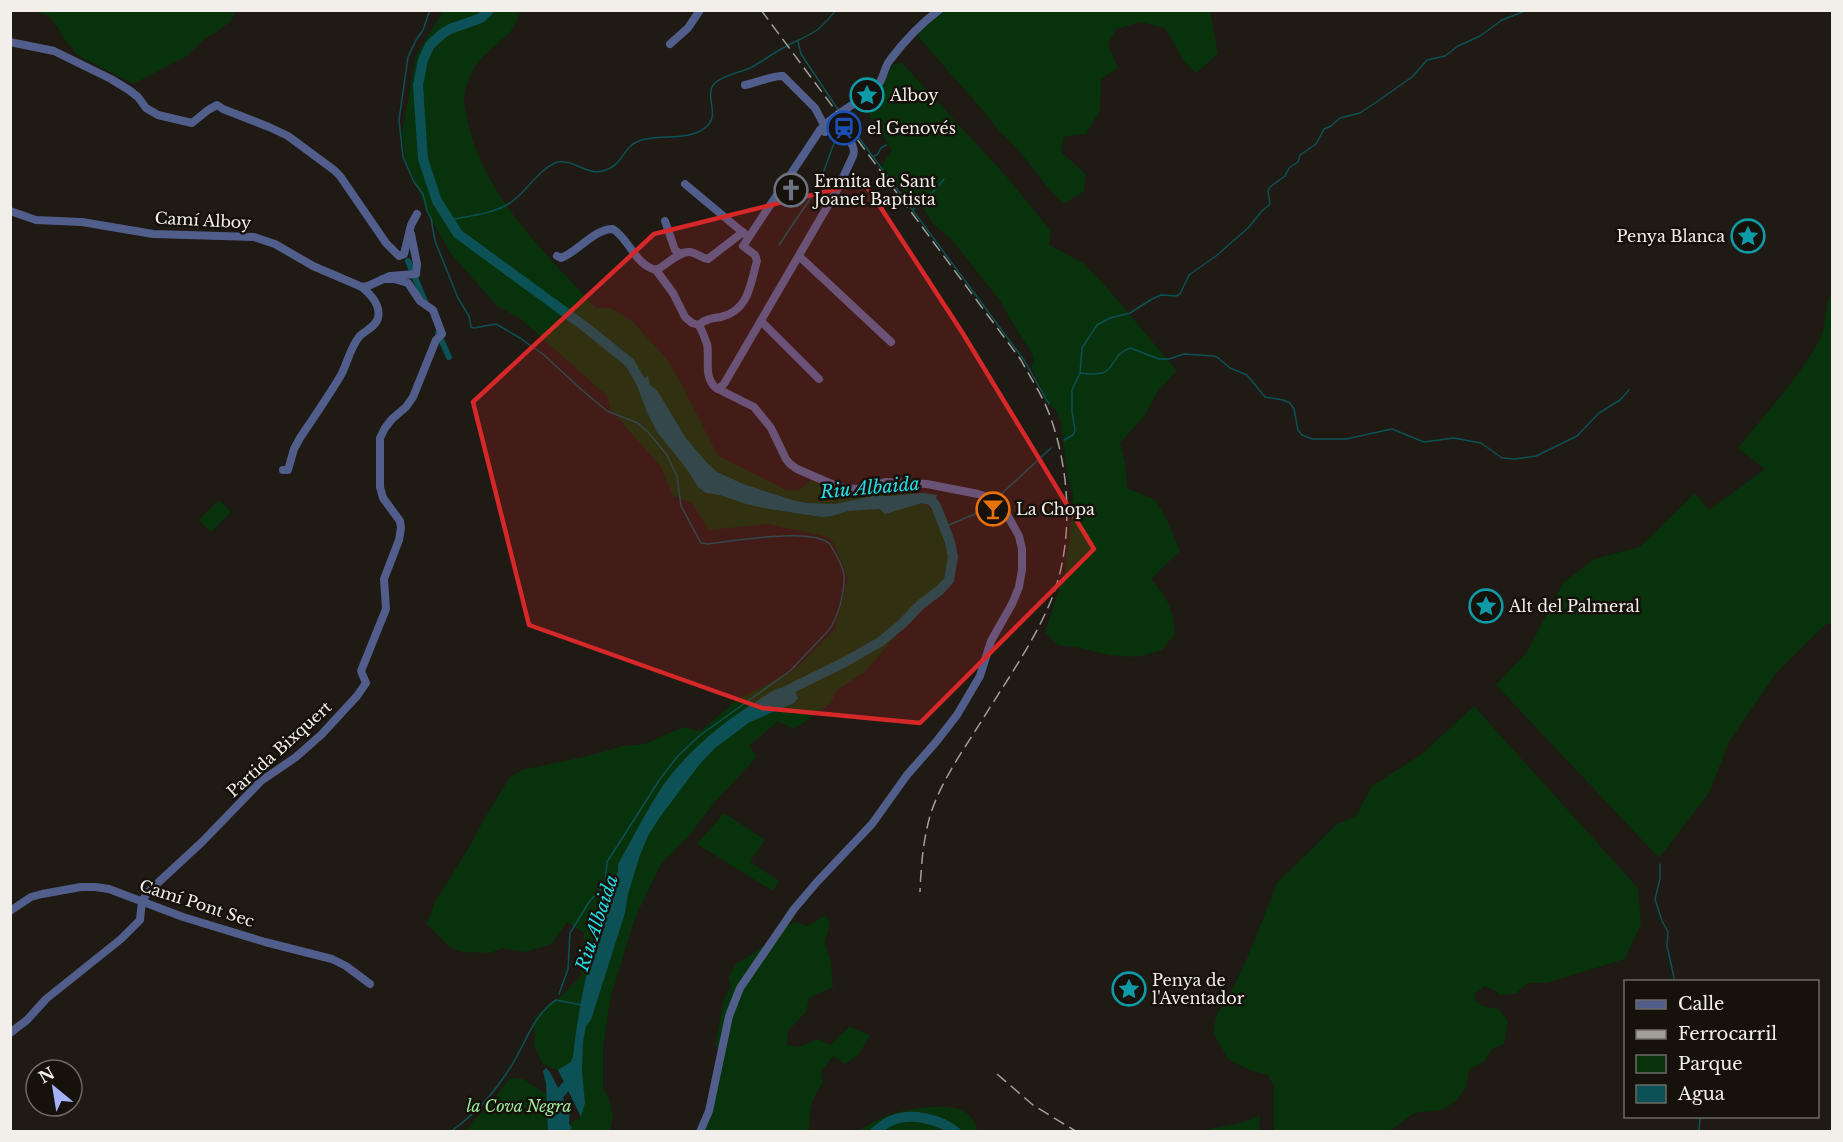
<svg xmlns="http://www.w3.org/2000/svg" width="1843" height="1142" viewBox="0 0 1843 1142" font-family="'Libre Baskerville',serif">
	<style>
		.green { fill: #08320b }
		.water { fill: #0c5155 }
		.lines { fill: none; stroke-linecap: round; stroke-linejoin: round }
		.stream { stroke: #0c5155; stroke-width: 1.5 }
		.canal { stroke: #0c5155; stroke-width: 6 }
		.river { stroke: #0c5155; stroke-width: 10 }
		.minor { stroke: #515e8b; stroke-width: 8 }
		.rail { stroke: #a29f99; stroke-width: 1.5; stroke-dasharray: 12 6; stroke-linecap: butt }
		.marked { fill: #d62828; fill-opacity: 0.2; stroke: #d62828; stroke-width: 4.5; stroke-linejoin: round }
		.labels { text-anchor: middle; stroke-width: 5; stroke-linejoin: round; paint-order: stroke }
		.poi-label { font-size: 16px; fill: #f2efea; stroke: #16110b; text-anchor: start }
		.street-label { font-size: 16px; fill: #f2efea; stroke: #16110b }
		.park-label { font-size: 16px; font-style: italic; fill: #9ded9c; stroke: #16110b }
		.water-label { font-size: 18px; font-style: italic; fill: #22dde9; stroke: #16110b }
	</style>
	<rect width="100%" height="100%" fill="#1f1a14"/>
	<g class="green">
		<polygon points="32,11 235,11 231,21 215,33 205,38 187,56 133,84 75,54 73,49 63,38 60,30 48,15"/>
		<path d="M443,11H521C518,17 515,25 511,31C497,46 480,55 471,74C468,81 464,93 464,101C464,106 466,113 467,118C481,193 546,254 596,308H611L632,321L667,359L681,383L718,456L786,490L797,491L811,480L835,489L911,493L938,515L951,553L944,579L866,671L836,691L831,703L794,729L778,721L749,746L757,757L713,804L689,836L661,864L635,918L611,996L603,1046V1089L609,1098L613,1117L610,1131H569L572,1128L569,1124L581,1117L558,1070L543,1064L534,1046L535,1017L562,995L581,976L584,933L567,922L552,944L525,952L502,948L490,953L463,952L451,948L427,924L435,902L468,849L486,816L510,777L522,770L588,756L623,746L645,744L683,727L701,731L738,699L795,670L835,629L848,578L835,545L828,537L768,524L709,530L691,502L673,496L661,467L611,410L607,396L521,319L497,306L451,254L430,217L405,158L402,134L416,55Z"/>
		<polygon points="943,11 1210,11 1218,54 1196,73 1184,61 1165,28 1141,22 1116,29 1108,44 1118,68 1101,79 1100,110 1086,134 1064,137 1061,152 1086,174 1084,191 1064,204 1050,190 1015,146 1000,132 984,112 915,33"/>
		<path d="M901,62L1006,176L1051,231L1049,245L1083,263L1110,291L1177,371L1158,391L1145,415L1120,443L1125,462L1127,488L1155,500L1166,518L1180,551L1151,579C1168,599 1173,607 1175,634L1162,650L1137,657L1109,655L1081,648L1058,645L1045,632L1065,572L1071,524L1073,494L1068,477L1061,423L1056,411L1048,402L1031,366L1034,362L1032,353L1010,319L1001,302L952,240L933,224L924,209L890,179L881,167L892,150L870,116L869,106L893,65Z"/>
		<path d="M1832,292V623L1825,625L1776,673L1729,742L1709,793L1659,858L1496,685L1527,652L1563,583L1594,559L1640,547L1695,493L1709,510L1765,469L1738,448C1766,413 1800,377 1821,337C1827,324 1823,308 1832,292Z"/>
		<polygon points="219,500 231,512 211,532 199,520"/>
		<polygon points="1474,706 1638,888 1641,924 1625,959 1546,983 1528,983 1515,994 1500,995 1494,990 1484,986 1475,994 1475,1001 1483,1006 1499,1009 1508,1021 1504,1044 1492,1049 1485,1061 1469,1070 1466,1087 1457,1100 1442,1110 1414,1113 1390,1131 1274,1131 1274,1086 1268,1075 1250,1070 1229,1060 1213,1033 1216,1016 1233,988 1249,954 1277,883 1337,824 1356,816 1372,786 1422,754"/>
		<polygon points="724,813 765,840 750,862 779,881 773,891 697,844"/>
		<path d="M826,915L830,924L825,942L831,963L833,987L809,998L806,1012L788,1031L787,1045L798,1047L818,1039L830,1045L849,1027L870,1035L859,1054L845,1064L833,1056L821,1071L823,1083C810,1101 810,1110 809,1131L703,1132L724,1054L715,1045L724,1000L731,986L728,978L736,964L754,953L788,925L796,922L807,926Z"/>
		<polygon points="510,1078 523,1079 548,1095 559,1132 465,1132 474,1120 490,1104"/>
		<path d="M931,1107C955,1107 970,1106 978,1131L857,1132C884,1114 899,1110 931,1107Z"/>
		<polygon points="1260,1115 1259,1131 1210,1131 1210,1129 1244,1122"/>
	</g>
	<g class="water">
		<polygon points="648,376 650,385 657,390 685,437 708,464 717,472 743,484 792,500 807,503 835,504 873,496 891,496 922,493 937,495 935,501 922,503 885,514 880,509 848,511 832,516 822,517 769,509 746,504 720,495 706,493 698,487 686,468 657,432 647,412 636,383"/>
		<path d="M778,688L795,691L798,698L794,703L750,722L715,748L699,765L660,817L648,836L640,855L628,894L625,913L591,1020L586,1026L583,1042L582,1071L585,1103L581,1117L558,1070L571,1062L573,1056C579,1003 590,948 610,898L607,893L618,871V864C633,838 646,811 662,787C692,744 734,714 778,688Z"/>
		<polygon points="546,1068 550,1072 570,1112 569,1124 572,1128 569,1131 548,1131 546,1084 543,1071"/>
	</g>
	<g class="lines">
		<g class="stream">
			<path d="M430,10L423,30L416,40L408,57L399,120L403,157L414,182L423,194L427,211L431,218L435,241L458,298L469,316L471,327L474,328L496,324L520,338L544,355L583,391L607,411L638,423L648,432L667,455L677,476L681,506L701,543L708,544C734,541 811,527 830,544C835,553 843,565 844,575C845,592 838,619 828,631L790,671L699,736L677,757L660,779L607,862L605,885L589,902L570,933L568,969L559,994"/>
			<polyline points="798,41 801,54 839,111"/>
			<polyline points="842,115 1024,360 1049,404"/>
			<polyline points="874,156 877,155 881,148 886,145"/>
			<polyline points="913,210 920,201 933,192 944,179"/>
			<path d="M449,220C468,216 493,214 510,203C526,193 540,167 558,162C573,159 586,175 602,171C624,166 622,147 639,141C659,133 693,143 709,124C719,112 703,93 716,82C726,74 739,73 750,68C762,62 773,53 785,47C795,41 807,37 817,30C824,25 830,17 836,10"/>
			<polyline points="779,245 818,187 838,132"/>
			<path d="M1080,373C1122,379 1104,358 1130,348L1159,359H1169L1184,354L1213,356L1217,357L1230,368L1247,375L1265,397L1283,400L1290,403L1294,409L1298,430L1302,435L1312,439H1346L1392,429L1424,442L1454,438L1481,443L1502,458L1515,459L1536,456L1577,436L1599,413L1620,400L1629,390"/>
			<polyline points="1064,440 1073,435 1075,430 1072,412 1072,390 1080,373 1082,348 1097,325 1110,318 1130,313 1152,299 1161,295 1176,296 1180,294 1189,275 1216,256 1248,228 1262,211 1270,204 1268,191 1270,187 1285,176 1289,168 1298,162 1300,155 1316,144 1324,129 1331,126 1340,118 1360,113 1375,103 1412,77 1427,60 1445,56 1458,46 1480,36 1502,20 1528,10"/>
			<polyline points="997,498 1051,448"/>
			<polyline points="944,527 982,511 993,501"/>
			<polyline points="1660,864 1660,879 1655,899 1662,921 1668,932 1667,946 1675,982"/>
			<path d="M450,1132C477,1113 500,1086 516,1058C527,1038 536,1013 556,1000L582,1005"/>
			<polyline points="1699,1132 1700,1116"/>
		</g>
		<g class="canal">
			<polyline points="408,261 426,304"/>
			<polyline points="438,333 449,357"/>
		</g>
		<g class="river">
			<polyline points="489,10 481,18 450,29 442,34 430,45 423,60 418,85 423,159 437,201 458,234 588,329 630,363 647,393"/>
			<polyline points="776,696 843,663 880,642 902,624 920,605 940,590 949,580 953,557 950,542 936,506 931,500 922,498"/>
			<polyline points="560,1132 555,1099 574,1077"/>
			<path d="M875,1132C880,1128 885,1123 891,1121C910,1112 940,1119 956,1132"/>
		</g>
		<g class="minor">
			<polyline points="10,42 54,51 111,79 129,90 138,97 146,108 158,115 192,123 208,110 217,105 223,109 269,127 288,136 334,170 340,176 386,243 399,256 404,254 411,225 417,214"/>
			<polyline points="670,44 688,28 700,10"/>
			<path d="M745,85C756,83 774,75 783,76L815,108L824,125"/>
			<polyline points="685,184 746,235"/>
			<polyline points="10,211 36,220 82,222 153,234 254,237 275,244 313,266 362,287 368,286 390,276 416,274 417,264 411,234"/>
			<polyline points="665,221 675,250 681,254"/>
			<path d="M557,256L561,258C579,251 594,229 613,229C630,240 635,265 656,270C666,266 678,251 690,252C697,253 701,258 708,259L743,232"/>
			<polyline points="799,256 891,342"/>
			<polyline points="656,270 673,293 685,317 692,323 699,325"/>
			<polyline points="761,321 819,379"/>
			<path d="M718,389L724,384L837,190L853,156C857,146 846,135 838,128L830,129L825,132L820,130"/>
			<path d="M283,470H288L294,449L300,438C314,417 328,397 341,375C347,364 350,348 359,337C365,330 375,328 378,318C381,305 371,295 362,287"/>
			<polyline points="10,911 31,897 42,894 81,887 95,887 109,889 183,917 265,942 332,959 346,966 370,984"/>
			<polyline points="10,1033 27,1020 46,999 121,939 140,920 142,901 148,892 202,842 261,781 296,757 322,734 357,696 366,683 361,671 386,609 384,579 399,540 401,528 400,521 383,498 380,487 380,438 385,428 392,419 406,407 413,397 436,340 442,334 433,310 420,301 408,283 394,279 383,279"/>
			<path d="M700,1132L709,1111L729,1016L740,988L794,909L817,882L872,824L907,775L936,742L957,715L980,676L991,641L1012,604L1019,587L1022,570V549L1019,536L1005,511L995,499L978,494L927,484L886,482L857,489L844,488L834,485L797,469L790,464L786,459L771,428L754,407L716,388C703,377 710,359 707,344C705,338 702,331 699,325C705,319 713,318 721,317C749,310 750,285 757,261L755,255L743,246L820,130C836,111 861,103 878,85C884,78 884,67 890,60C905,40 919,25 939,10"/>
		</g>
		<g class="rail">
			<path d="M761,10L1021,360C1031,379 1043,396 1050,416C1071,474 1074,546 1050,603C1033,643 1007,680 984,717C965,748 941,780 930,816C923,841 921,866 920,892"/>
			<polyline points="997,1074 1033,1105 1077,1132"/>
		</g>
	</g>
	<path class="marked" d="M864,182L962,332L1094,549L920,723L762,708L529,625L473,402L654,234Z"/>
	<defs>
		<g id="sight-ring" transform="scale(1.725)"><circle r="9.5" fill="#16110b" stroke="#0f9aa8" stroke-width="1.5"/><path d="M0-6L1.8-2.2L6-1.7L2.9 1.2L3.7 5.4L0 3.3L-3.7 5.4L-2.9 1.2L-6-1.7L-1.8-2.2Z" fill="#0f9aa8"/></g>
		<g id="station-ring" transform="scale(1.725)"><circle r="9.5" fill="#16110b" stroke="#1a4fb4" stroke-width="1.5"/><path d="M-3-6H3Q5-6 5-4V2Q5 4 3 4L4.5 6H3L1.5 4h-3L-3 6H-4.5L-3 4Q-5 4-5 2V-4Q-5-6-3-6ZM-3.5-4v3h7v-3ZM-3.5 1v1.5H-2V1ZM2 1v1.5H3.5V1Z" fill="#1a4fb4"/></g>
		<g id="church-ring" transform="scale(1.725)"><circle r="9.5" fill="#16110b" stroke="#6b7280" stroke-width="1.5"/><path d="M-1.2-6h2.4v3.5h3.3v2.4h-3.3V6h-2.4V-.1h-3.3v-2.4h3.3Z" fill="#6b7280"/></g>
		<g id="bar-ring" transform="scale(1.725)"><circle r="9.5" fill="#16110b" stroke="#e8710a" stroke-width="1.5"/><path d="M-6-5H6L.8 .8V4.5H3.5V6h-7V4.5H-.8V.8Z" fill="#e8710a"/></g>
	</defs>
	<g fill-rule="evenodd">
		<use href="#sight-ring" x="867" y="95"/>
		<use href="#station-ring" x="844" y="128"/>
		<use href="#church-ring" x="791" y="190"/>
		<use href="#sight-ring" x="1748" y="236"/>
		<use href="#bar-ring" x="993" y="509"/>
		<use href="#sight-ring" x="1486" y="606"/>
		<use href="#sight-ring" x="1129" y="989"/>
	</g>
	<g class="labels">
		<g class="poi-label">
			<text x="890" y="101">Alboy</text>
			<text x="867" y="134">el Genovés</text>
			<text x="814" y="187">Ermita de Sant<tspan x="814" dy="18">Joanet Baptista</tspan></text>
			<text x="1725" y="242" text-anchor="end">Penya Blanca</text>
			<text x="1016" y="515">La Chopa</text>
			<text x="1509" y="612">Alt del Palmeral</text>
			<text x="1152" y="986">Penya de<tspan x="1152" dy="18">l'Aventador</tspan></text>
		</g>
		<g class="street-label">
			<text transform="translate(203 220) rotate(3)" y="6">Camí Alboy</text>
			<text transform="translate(279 749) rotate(-42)" y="6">Partida Bixquert</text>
			<text transform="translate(197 903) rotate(18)" y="6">Camí Pont Sec</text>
		</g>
		<g class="park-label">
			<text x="519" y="1112">la Cova Negra</text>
		</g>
		<g class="water-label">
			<text transform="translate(870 488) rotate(-5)" y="6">Riu Albaida</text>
			<text transform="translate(597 923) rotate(-72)" y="6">Riu Albaida</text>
		</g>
	</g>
	<rect width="1843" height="1142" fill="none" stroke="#f2efea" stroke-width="24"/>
	<rect x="1624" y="980" width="195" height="138" fill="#16110b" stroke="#6e6a64" stroke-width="1.5"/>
	<rect x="1636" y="1000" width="30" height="9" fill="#515e8b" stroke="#6e6a64" stroke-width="1.5"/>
	<text x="1678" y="1010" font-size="18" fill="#f2efea">Calle</text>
	<rect x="1636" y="1030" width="30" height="9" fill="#a29f99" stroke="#6e6a64" stroke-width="1.5"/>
	<text x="1678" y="1040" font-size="18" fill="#f2efea">Ferrocarril</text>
	<rect x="1636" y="1055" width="30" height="18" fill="#08320b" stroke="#6e6a64" stroke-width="1.5"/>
	<text x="1678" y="1070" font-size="18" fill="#f2efea">Parque</text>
	<rect x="1636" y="1085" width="30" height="18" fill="#0c5155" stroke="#6e6a64" stroke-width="1.5"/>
	<text x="1678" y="1100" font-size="18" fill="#f2efea">Agua</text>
	<g transform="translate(54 1088) rotate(330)"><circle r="28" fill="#16110b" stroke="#6e6a64" stroke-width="1.5"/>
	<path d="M0-4.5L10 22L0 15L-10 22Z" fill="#a4b2fc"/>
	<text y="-9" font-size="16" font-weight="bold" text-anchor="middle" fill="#f2efea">N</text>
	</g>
</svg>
